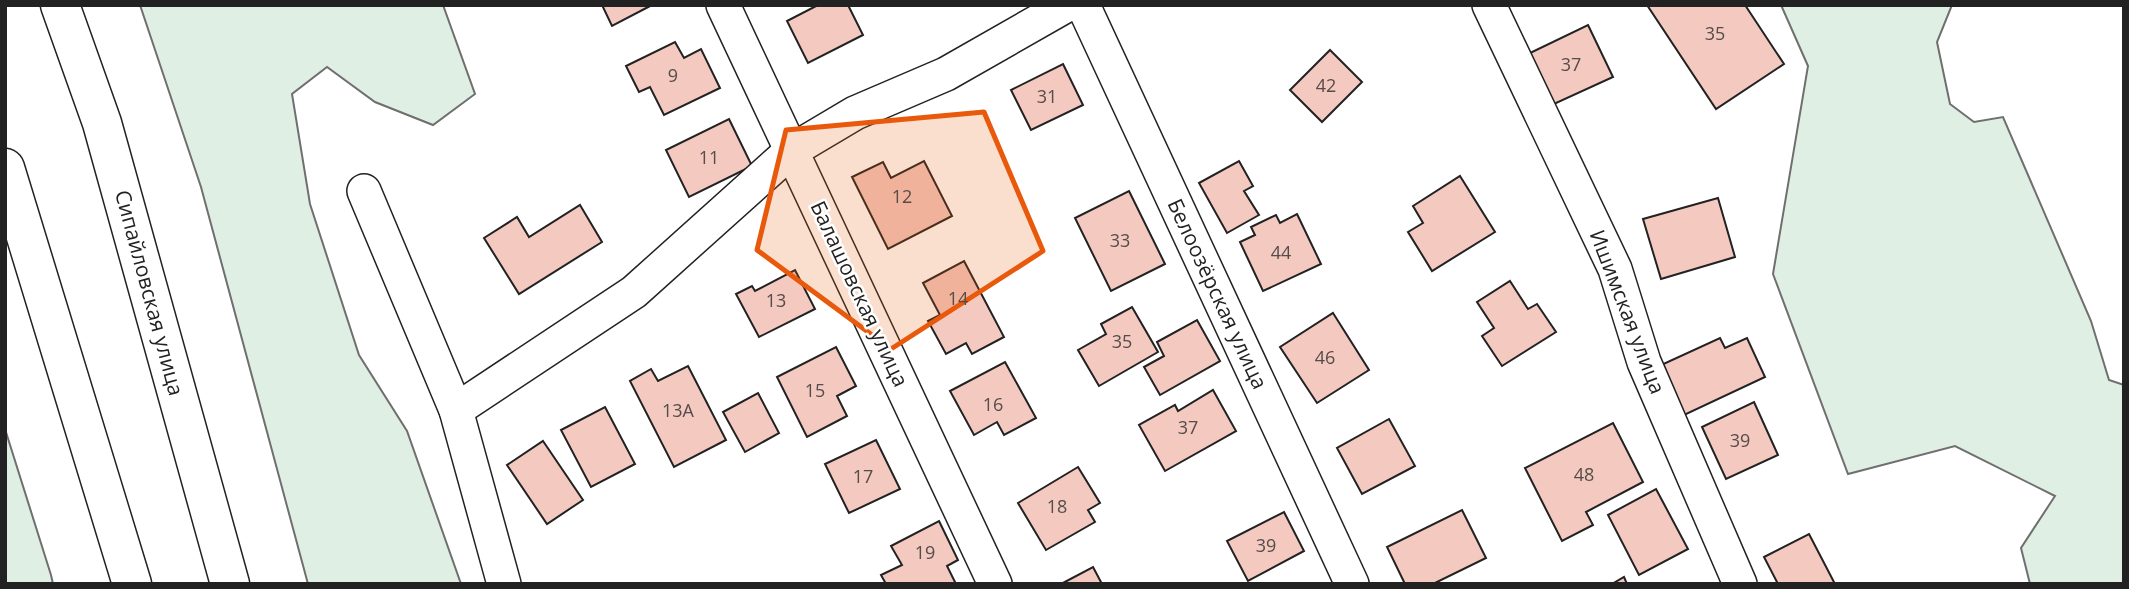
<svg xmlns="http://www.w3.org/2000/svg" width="2129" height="589" viewBox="0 0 2129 589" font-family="'Open Sans',sans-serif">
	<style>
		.green { fill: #e0efe3; stroke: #6f6f6f; stroke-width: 2 }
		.building { fill: #f3c9c0; stroke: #222; stroke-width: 2 }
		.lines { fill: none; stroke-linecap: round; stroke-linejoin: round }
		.minor-casing { stroke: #222; stroke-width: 36 }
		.primary-casing { stroke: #222; stroke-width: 41 }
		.minor { stroke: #fff; stroke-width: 33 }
		.primary { stroke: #fff; stroke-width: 38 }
		.marked { fill: #e8590c; fill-opacity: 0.2; stroke: #e8590c; stroke-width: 5; stroke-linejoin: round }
		.labels { text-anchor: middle; stroke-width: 5; stroke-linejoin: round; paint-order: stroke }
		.number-label { font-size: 18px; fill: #564c4a }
		.street-label { font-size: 21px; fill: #222; stroke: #fff }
	</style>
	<rect width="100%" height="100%" fill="#fff"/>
	<g class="green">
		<polygon points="140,5 443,5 475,94 433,125 375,102 327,67 292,94 310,204 359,355 407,431 461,584 308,584 201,187"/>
		<polygon points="1781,5 1952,5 1937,42 1950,104 1974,122 2003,117 2091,321 2109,380 2124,385 2124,584 2030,584 2021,548 2055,496 1955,446 1848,474 1773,274 1808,66"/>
		<polygon points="5,429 51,575 53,584 5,584"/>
	</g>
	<g class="building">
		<polygon points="602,5 652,5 612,26"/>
		<polygon points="818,5 848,5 863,35 808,63 787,21"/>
		<polygon points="1647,5 1745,5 1784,64 1716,109"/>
		<polygon points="1588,25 1613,77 1554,104 1530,53"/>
		<polygon points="675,42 684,58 701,49 720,88 664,115 650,87 639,92 626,66"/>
		<polygon points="1330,50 1362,82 1322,122 1290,90"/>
		<polygon points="1063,64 1083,105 1031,130 1011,90"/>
		<polygon points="729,119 752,166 689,197 666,150"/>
		<polygon points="924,161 952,216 888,249 852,177 883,162 891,178"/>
		<polygon points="1239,161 1253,186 1244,191 1259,215 1227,233 1199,183"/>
		<polygon points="1460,176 1495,232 1432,271 1408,232 1423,223 1413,206"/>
		<polygon points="1129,191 1165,264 1111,291 1075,218"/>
		<polygon points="1718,198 1735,257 1661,279 1643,219"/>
		<polygon points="580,205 602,242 519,294 484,238 517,217 529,237"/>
		<polygon points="1297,214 1321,264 1263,291 1240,242 1255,235 1251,227 1276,215 1280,223"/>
		<polygon points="964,261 1004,337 972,354 966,343 946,354 928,321 940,315 923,283"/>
		<polygon points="795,270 815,309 759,337 736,294 752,286 755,291"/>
		<polygon points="1510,281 1528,309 1537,304 1556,332 1502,366 1482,336 1494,328 1477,302"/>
		<polygon points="1132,307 1158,352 1099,386 1078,350 1106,334 1101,324"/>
		<polygon points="1333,313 1369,370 1317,403 1280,347"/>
		<polygon points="1197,320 1220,361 1160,395 1144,367 1164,356 1157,342"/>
		<polygon points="1720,338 1725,348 1747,338 1765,377 1682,416 1659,366"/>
		<polygon points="836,347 856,386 837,396 847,416 807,437 777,377"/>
		<polygon points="1005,362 1036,418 1004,435 997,422 974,435 950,391"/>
		<polygon points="688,366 726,440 674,467 630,381 651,369 658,381"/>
		<polygon points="1213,390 1236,431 1165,471 1139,425 1175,405 1178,411"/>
		<polygon points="758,393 779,433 745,452 723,412"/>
		<polygon points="1754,402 1778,455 1726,479 1702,427"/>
		<polygon points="605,407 635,464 591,487 561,430"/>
		<polygon points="1389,419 1415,466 1362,494 1337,448"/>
		<polygon points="1613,423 1643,482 1586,512 1593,525 1562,541 1525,468"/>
		<polygon points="876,440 900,489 849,513 825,464"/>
		<polygon points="543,441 583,500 547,524 507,465"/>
		<polygon points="1078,467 1100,503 1088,510 1095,522 1046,550 1018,503"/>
		<polygon points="1656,489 1688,549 1639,575 1608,515"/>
		<polygon points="1462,510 1486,558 1433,584 1405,584 1387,547"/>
		<polygon points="1284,512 1304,551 1248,581 1227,541"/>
		<polygon points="939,521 958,560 947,566 956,584 886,584 881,575 902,565 891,546"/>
		<polygon points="1809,534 1835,584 1778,584 1764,557"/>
		<polygon points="1093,567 1102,584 1061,584"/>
		<polygon points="1624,577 1627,584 1612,584"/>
	</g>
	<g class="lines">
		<g class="minor-casing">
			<g id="minor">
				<polyline points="723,5 995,584"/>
				<polyline points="1083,5 1352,584"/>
				<polyline points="1489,5 1615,269 1644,362 1740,584"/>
				<polyline points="364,191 456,410 504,584"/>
				<polyline points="456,410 634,292 791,151 855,113 946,74 1067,5"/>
			</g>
		</g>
		<g class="primary-casing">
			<g id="primary">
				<polyline points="60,5 102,123 230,584"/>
				<polyline points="5,168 132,584"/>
			</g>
		</g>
		<use href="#minor" class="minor"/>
		<use href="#primary" class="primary"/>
	</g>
	<path class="marked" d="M984,112L1043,251L891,349L757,250L786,130Z"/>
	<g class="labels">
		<g class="number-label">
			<text x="1715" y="40">35</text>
			<text x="1571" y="71">37</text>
			<text x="673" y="82">9</text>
			<text x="1326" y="92">42</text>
			<text x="1047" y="103">31</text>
			<text x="709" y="164">11</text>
			<text x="902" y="203">12</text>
			<text x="1120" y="247">33</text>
			<text x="1281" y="259">44</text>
			<text x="958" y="305">14</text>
			<text x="776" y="307">13</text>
			<text x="1122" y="348">35</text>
			<text x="1325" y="364">46</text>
			<text x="815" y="397">15</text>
			<text x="993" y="411">16</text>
			<text x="678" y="417">13А</text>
			<text x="1188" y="434">37</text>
			<text x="1740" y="447">39</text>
			<text x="1584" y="481">48</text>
			<text x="863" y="483">17</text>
			<text x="1057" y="513">18</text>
			<text x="1266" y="552">39</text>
			<text x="925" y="559">19</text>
		</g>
		<g class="street-label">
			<text transform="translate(149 293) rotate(75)" y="7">Сипайловская улица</text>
			<text transform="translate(859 294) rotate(65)" y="7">Балашовская улица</text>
			<text transform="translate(1217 294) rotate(65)" y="7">Белоозёрская улица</text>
			<text transform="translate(1627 312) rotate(69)" y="7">Ишимская улица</text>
		</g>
	</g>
	<rect width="2129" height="589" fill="none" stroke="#222222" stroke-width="14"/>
</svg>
